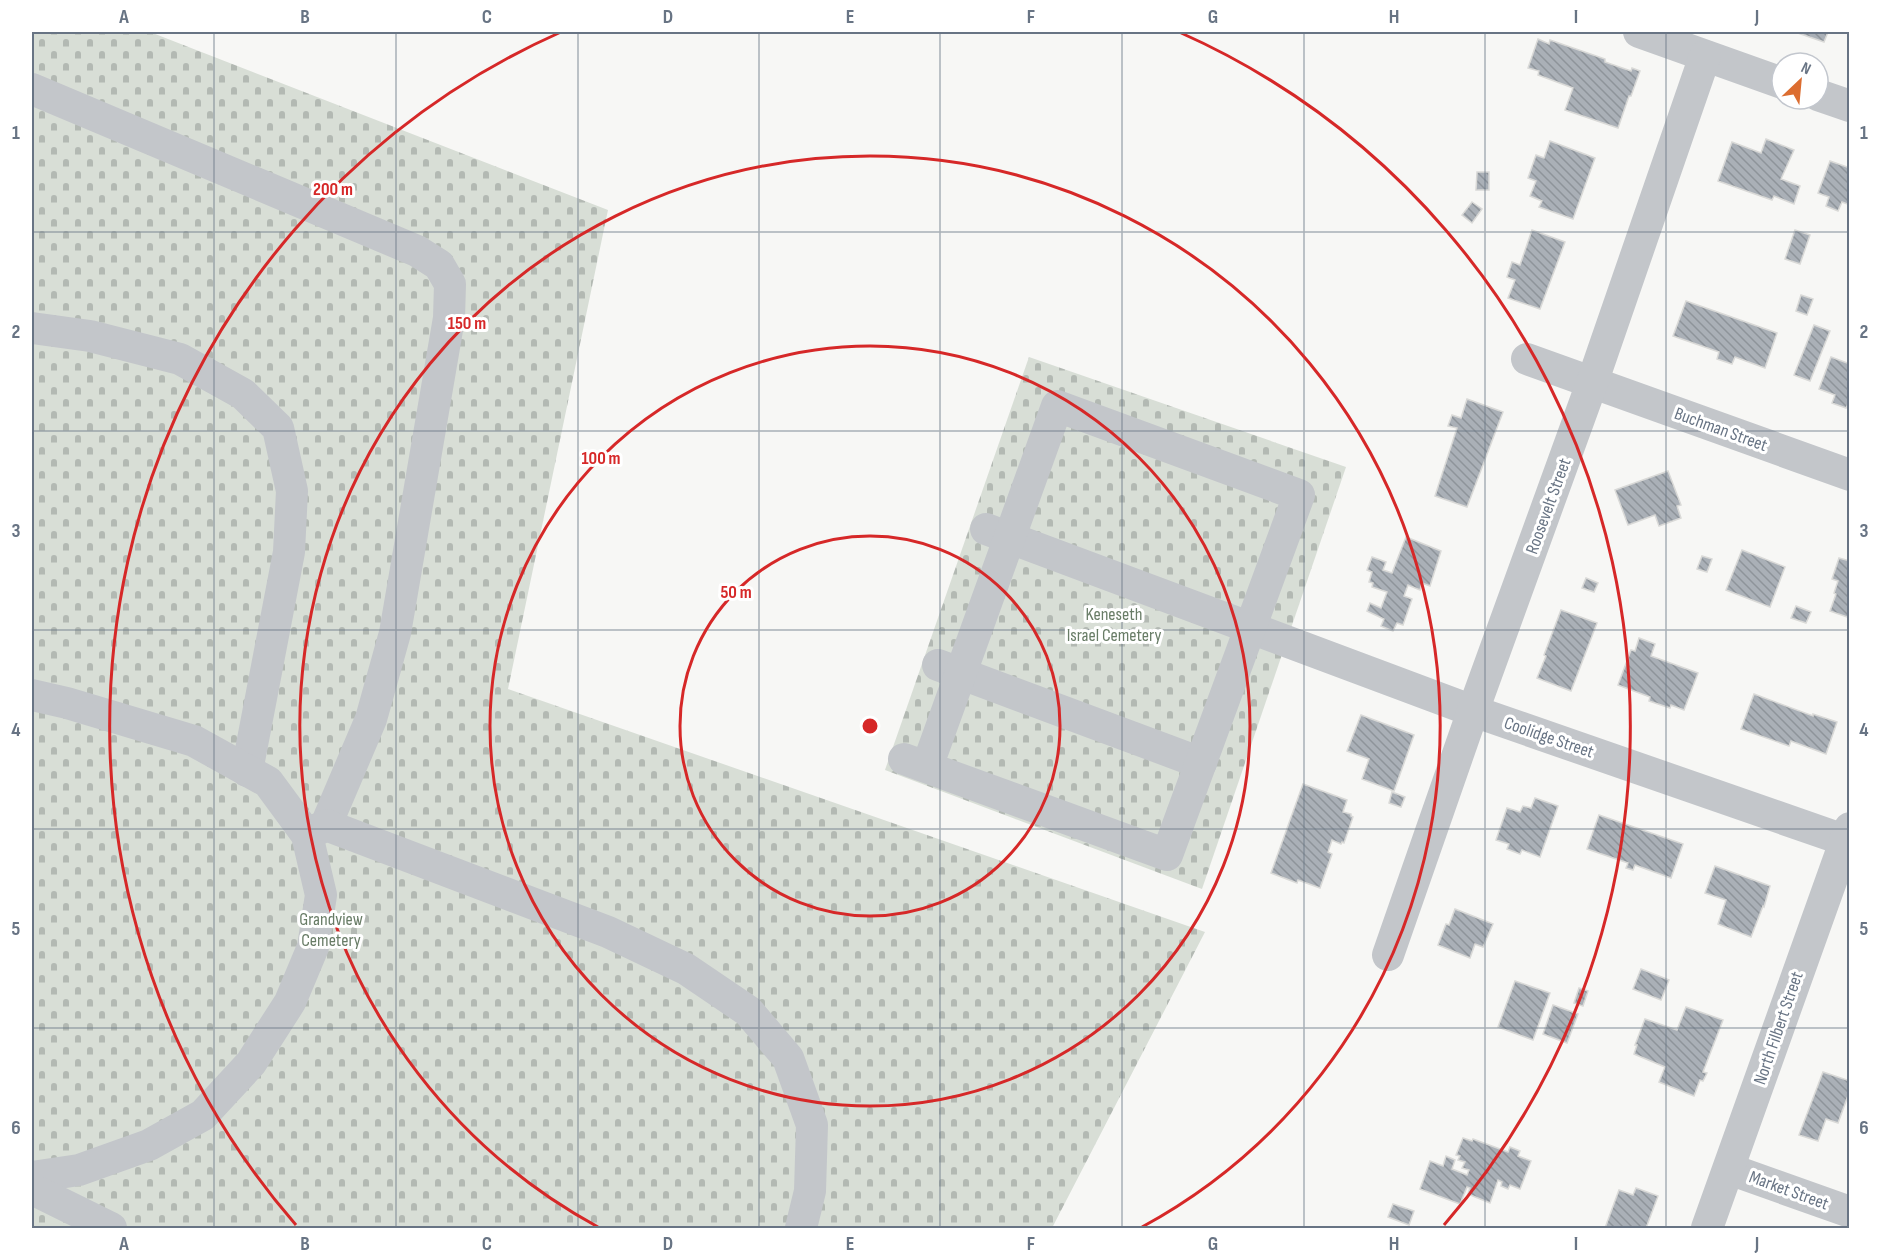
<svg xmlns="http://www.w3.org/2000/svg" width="1881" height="1260" viewBox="0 0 1881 1260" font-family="'Sofia Sans Condensed',sans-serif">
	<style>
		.cemetery { fill: url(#cemetery-stones) }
		.building { fill: url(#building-back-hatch); stroke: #d9d9d7; stroke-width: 1.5 }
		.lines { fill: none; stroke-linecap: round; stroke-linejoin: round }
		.minor { stroke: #c3c6ca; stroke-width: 32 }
		.grid { fill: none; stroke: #687484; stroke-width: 1.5; stroke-opacity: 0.55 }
		.ring { fill: none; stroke: #d62828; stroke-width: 3 }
		.labels { text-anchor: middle; stroke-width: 6; stroke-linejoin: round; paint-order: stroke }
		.street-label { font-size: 18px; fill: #687484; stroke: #fff }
		.park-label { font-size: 18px; fill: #687c66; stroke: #fff }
		.centre { fill: #d62828; stroke: #fff; stroke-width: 3 }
		.ring-label { font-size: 18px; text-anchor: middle; font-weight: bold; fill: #d62828; stroke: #fff; stroke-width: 6; stroke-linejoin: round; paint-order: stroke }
		.neatline { fill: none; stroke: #687484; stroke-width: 2 }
		.grid-label { font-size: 20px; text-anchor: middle; font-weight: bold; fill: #687484 }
	</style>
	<defs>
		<pattern id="cemetery-stones" width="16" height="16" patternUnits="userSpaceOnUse" patternTransform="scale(1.5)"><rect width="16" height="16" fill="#d8ded6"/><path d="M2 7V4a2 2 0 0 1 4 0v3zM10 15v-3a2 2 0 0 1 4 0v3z" fill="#b3b9b3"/></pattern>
		<pattern id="building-back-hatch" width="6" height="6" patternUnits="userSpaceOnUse" patternTransform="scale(1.5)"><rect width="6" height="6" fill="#aab0b7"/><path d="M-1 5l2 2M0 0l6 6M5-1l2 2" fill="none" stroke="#8e949a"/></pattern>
	</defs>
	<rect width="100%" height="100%" fill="#f7f7f5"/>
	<g class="cemetery">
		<polygon points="32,32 150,32 608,210 508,689 1205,932 1052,1228 32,1228"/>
		<polygon points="1029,357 1346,467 1202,889 885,770"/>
	</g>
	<g class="building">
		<polygon points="1795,32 1828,32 1824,42"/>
		<polygon points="1538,39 1549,44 1550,40 1605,59 1605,62 1631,71 1632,68 1640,71 1631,96 1629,96 1618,128 1565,110 1573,88 1538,75 1539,71 1528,68"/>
		<polygon points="1766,139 1794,150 1781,179 1800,186 1794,204 1774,196 1772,200 1718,181 1732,142 1761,153"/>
		<polygon points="1550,141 1595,158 1573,219 1539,207 1542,201 1530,196 1536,181 1528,178 1536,155 1544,158"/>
		<polygon points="1830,161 1850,168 1850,205 1842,202 1838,211 1826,206 1829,197 1818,193"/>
		<polygon points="1477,172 1489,172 1489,190 1476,190"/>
		<polygon points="1472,202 1482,209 1472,223 1462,215"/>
		<polygon points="1532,230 1565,242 1540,309 1508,298 1515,280 1507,277 1512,262 1520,265"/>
		<polygon points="1795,230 1810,235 1800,264 1785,259"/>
		<polygon points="1801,295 1813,299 1807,315 1796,311"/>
		<polygon points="1686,301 1777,333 1765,368 1735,357 1732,364 1717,359 1719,352 1673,336"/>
		<polygon points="1814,325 1830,331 1810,381 1794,375"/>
		<polygon points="1831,357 1850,364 1850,400 1846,408 1832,403 1835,395 1819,389"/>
		<polygon points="1467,399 1503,412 1467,507 1435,496 1457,428 1448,426 1452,415 1461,418"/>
		<polygon points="1668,471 1681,505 1677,506 1681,518 1659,526 1655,515 1628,525 1615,490"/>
		<polygon points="1406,537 1441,551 1430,586 1422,583 1420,590 1408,585 1404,596 1412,599 1403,625 1397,623 1393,631 1381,626 1384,619 1367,611 1370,603 1381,608 1387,592 1372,587 1373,583 1369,582 1372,572 1367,570 1372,557 1386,562 1383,570 1392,573"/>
		<polygon points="1742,550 1785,567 1770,607 1726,590"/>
		<polygon points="1702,556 1712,559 1707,572 1697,569"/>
		<polygon points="1839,558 1850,561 1850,618 1830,611 1836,594 1834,593 1838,581 1832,579"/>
		<polygon points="1586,578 1598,583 1594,592 1582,588"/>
		<polygon points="1796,606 1811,612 1806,623 1791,618"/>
		<polygon points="1561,610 1597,623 1571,691 1537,678 1546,656 1544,655"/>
		<polygon points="1639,638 1655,644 1651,656 1698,673 1684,710 1671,705 1670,708 1649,701 1650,697 1618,685 1631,650 1635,651"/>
		<polygon points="1754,694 1813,716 1813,714 1837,722 1826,754 1791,741 1789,746 1741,729"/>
		<polygon points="1361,715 1414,735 1394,791 1362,779 1369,759 1347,751"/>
		<polygon points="1303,784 1347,800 1343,812 1351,814 1351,816 1353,817 1344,843 1342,842 1341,844 1332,840 1328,852 1332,854 1320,888 1298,880 1297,883 1271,873"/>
		<polygon points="1392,792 1405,797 1401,807 1389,803"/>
		<polygon points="1535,798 1558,806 1540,857 1522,850 1520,854 1507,849 1509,844 1496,840 1507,808 1520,812 1523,806 1531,808"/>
		<polygon points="1599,815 1683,844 1671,878 1635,865 1633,870 1626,868 1628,863 1587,849"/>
		<polygon points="1715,866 1770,886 1764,907 1763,906 1751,937 1718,924 1726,900 1705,893"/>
		<polygon points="1455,909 1493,924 1483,947 1475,944 1470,958 1438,945 1446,924 1449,925"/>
		<polygon points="1641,969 1669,980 1661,1000 1633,989"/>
		<polygon points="1515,981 1550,993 1533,1040 1498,1027"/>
		<polygon points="1579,988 1588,991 1583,1006 1574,1003"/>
		<polygon points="1553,1005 1578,1014 1567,1043 1543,1034"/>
		<polygon points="1686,1007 1723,1020 1703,1072 1707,1073 1703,1081 1700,1080 1694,1096 1659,1082 1665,1067 1634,1054 1637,1045 1635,1045 1645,1019 1677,1030"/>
		<polygon points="1823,1072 1850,1081 1850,1090 1838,1123 1826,1119 1818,1141 1799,1135"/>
		<polygon points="1463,1138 1472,1141 1473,1139 1508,1152 1510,1147 1520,1151 1518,1156 1531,1161 1520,1189 1510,1185 1508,1189 1501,1186 1502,1182 1498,1180 1490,1203 1468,1194 1470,1188 1467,1187 1460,1204 1420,1189 1430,1161 1443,1166 1446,1156 1455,1160 1452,1169 1467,1175 1469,1170 1462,1168 1465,1162 1458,1160 1460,1156 1456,1155"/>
		<polygon points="1636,1188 1658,1196 1646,1228 1605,1228 1619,1190 1633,1195"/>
		<polygon points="1393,1204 1414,1211 1409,1225 1388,1217"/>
	</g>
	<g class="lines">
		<g class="minor">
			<polyline points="1639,32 1782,83"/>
			<polyline points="32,89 417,251 439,265 450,284 449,318 395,633 371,719 326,825 307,835"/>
			<polyline points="1818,95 1850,106"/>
			<polyline points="32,328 90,336 180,359 243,394 278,428 292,491 289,552 247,771"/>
			<polyline points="1527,359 1850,475"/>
			<polyline points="986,529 1473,711 1850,842"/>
			<polyline points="938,665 1201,763"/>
			<polyline points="32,695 67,703 194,741 268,782 307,835 321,895 313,947 290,1002 251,1063 203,1115 149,1145 79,1170 32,1177"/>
			<polyline points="904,759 1167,855 1299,495 1057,406 927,767"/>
			<polyline points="326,825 608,932 686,969 748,1011 788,1058 812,1125 810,1191 801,1228"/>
			<polyline points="1388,955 1473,711 1592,383 1705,56"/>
			<polyline points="1729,1169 1850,1212"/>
			<polyline points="32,1189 111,1228"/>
			<polyline points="1707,1228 1850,828"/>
		</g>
	</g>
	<path class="grid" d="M214,32V1228M396,32V1228M578,32V1228M759,32V1228M940,32V1228M1122,32V1228M1304,32V1228M1485,32V1228M1666,32V1228M32,232H1850M32,431H1850M32,630H1850M32,829H1850M32,1028H1850"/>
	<g class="ring">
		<circle cx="870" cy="726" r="190"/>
		<circle cx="870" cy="726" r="380"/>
		<path d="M598 1227A570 570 0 1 1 1142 1227"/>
		<path d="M296 1225A760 760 0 0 1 561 32M1179 32A760 760 0 0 1 1444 1225"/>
	</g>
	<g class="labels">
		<g class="street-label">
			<text transform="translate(1721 429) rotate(20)" y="6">Buchman Street</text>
			<text transform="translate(1548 506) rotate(-70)" y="6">Roosevelt Street</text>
			<text transform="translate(1549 737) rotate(19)" y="6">Coolidge Street</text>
			<text transform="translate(1778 1028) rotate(-71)" y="6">North Filbert Street</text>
			<text transform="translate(1789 1190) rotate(20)" y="6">Market Street</text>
		</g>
		<g class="park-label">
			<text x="1114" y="620">Keneseth<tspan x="1114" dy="21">Israel Cemetery</tspan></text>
			<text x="331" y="925">Grandview<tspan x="331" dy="21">Cemetery</tspan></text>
		</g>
	</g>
	<circle cx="870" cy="726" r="9" class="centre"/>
	<g class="ring-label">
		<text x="333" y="195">200 m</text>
		<text x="467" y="329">150 m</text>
		<text x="601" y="464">100 m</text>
		<text x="736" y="598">50 m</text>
	</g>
	<rect width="1881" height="1260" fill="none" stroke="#ffffff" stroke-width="66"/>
	<g transform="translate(1800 81) rotate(26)"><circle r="28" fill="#ffffff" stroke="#c3c7ce" stroke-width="1.5"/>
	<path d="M0-4.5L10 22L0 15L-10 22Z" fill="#dc6d30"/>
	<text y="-9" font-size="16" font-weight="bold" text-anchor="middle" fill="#687484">N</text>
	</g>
	<rect x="33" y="33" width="1815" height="1194" class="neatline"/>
	<g class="grid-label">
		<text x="124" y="23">A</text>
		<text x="305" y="23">B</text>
		<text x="487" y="23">C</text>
		<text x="668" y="23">D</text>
		<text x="850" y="23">E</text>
		<text x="1031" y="23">F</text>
		<text x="1213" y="23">G</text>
		<text x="1394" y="23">H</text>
		<text x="1576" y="23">I</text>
		<text x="1757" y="23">J</text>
		<text x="16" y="139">1</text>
		<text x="1864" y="139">1</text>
		<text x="16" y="338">2</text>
		<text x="1864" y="338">2</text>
		<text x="16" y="537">3</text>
		<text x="1864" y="537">3</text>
		<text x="16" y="736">4</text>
		<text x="1864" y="736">4</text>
		<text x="16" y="935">5</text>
		<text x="1864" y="935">5</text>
		<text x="16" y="1134">6</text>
		<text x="1864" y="1134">6</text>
		<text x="124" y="1250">A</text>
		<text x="305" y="1250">B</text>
		<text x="487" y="1250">C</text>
		<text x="668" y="1250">D</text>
		<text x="850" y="1250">E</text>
		<text x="1031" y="1250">F</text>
		<text x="1213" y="1250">G</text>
		<text x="1394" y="1250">H</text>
		<text x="1576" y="1250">I</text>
		<text x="1757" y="1250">J</text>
	</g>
</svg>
